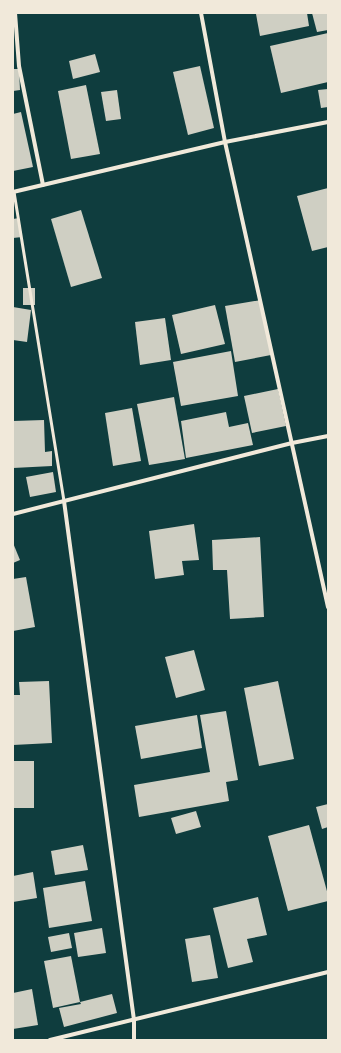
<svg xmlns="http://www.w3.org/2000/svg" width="341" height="1053" viewBox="0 0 341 1053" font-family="'PT Sans',sans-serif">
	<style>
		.building { fill: #cfcfc3 }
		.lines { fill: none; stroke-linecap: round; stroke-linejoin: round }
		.service { stroke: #f1e9da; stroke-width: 3 }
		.minor { stroke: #f1e9da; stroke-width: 4 }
	</style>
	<rect width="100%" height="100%" fill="#0f3d3e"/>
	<g class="building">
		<polygon points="262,13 307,13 309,26 260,36 256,14"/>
		<polygon points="312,13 328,13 328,30 317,32"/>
		<polygon points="328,33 328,82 281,93 270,46"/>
		<polygon points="95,54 100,72 73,79 69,61"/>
		<polygon points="200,66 214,128 188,135 173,72"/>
		<polygon points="13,69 19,69 20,90 13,91"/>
		<polygon points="86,85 100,154 71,159 58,91"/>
		<polygon points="328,89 328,107 321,108 318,90"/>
		<polygon points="117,90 121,119 106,121 101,92"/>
		<polygon points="21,112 33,167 13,171 13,114"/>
		<polygon points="328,188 328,247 312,251 297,196"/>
		<polygon points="81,210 102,278 71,287 51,219"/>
		<polygon points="19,218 22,237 13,238 13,219"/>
		<rect x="23" y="288" width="12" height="17"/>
		<polygon points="261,300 271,355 235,362 225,306"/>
		<polygon points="215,305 225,344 181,354 172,315"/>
		<polygon points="13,307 31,310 27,342 13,340"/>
		<polygon points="165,318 171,360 140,365 135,322"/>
		<polygon points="231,351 238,396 181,406 173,362"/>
		<polygon points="278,389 286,426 252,433 244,396"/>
		<polygon points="174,397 185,459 149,465 137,404"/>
		<polygon points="132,408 141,461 113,466 105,413"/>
		<polygon points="226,412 229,427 248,423 253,445 186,458 181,421"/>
		<polygon points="44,420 45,452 52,451 52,466 13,468 13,421"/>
		<polygon points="53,472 56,492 30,497 26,477"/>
		<polygon points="194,524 199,560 182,561 184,575 155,579 149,531"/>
		<polygon points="260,537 264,617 230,619 227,570 213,570 212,540"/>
		<polygon points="13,543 20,560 13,563"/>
		<polygon points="26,577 35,627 13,631 13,579"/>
		<polygon points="194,650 205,690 176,698 165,657"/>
		<polygon points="49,681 52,743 13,745 13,695 20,695 19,682"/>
		<polygon points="278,681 294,759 259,766 244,688"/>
		<polygon points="226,711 238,780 226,782 229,801 139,817 134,785 210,772 200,715"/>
		<polygon points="197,715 202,748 141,759 135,726"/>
		<rect x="13" y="761" width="21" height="47"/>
		<polygon points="328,804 328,827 322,829 316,807"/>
		<polygon points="196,811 201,827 176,834 171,818"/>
		<polygon points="309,825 328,895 328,901 288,911 268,836"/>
		<polygon points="83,845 88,870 55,875 51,851"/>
		<polygon points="33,872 37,898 13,902 13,876"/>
		<polygon points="85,881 92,921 49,928 43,888"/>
		<polygon points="258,897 267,935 247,939 253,962 228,968 213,908"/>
		<polygon points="102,928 106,953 78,957 74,933"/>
		<polygon points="69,933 72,948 51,952 48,937"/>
		<polygon points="210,935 218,978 192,982 185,939"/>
		<polygon points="71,956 80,1002 53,1008 44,961"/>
		<polygon points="32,989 38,1025 13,1029 13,993"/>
		<polygon points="112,994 117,1013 64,1027 59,1008 81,1004 80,1002"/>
	</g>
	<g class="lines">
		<polyline class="service" points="14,192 64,501"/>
		<g class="minor">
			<polyline points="15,13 19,66 43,185"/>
			<polyline points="201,13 225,142 328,607"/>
			<polyline points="13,192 225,142 328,122"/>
			<polyline points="64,501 134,1020 134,1040"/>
			<polyline points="13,514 292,443 328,436"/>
			<polyline points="50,1040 328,972"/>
		</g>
	</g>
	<rect width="341" height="1053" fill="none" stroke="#f1e9da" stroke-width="28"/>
</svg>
